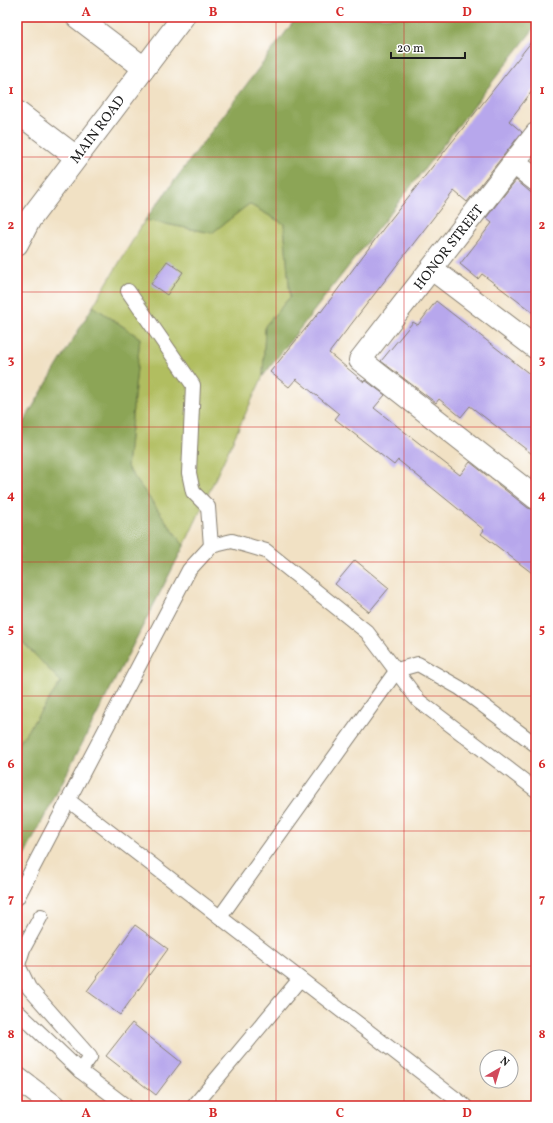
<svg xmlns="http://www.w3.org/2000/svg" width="553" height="1123" viewBox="0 0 553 1123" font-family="Vollkorn,serif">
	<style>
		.green { fill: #b1be61; stroke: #666d3e }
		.forest { fill: #8ca557; stroke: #54603a }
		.building { fill: #b7a7ec }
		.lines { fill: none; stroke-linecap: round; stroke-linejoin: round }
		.service-casing { stroke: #867e70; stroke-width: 16 }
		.minor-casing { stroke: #867e70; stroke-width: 24 }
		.tertiary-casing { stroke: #867e70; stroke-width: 24 }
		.service { stroke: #fff; stroke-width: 14 }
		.minor { stroke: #fff; stroke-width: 22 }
		.tertiary { stroke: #fff; stroke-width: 22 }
		.grid { fill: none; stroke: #d62828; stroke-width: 1; stroke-opacity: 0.55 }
		.labels { text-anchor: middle; stroke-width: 3.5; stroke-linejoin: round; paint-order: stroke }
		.street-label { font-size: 14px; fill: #1c1c1c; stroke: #fff }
		.neatline { fill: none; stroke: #d62828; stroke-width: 1.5 }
		.grid-label { font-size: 13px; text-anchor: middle; font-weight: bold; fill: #d62828 }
	</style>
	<rect width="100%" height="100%" fill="#fff"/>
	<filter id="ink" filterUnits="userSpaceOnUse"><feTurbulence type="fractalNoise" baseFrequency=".025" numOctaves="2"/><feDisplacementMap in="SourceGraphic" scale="8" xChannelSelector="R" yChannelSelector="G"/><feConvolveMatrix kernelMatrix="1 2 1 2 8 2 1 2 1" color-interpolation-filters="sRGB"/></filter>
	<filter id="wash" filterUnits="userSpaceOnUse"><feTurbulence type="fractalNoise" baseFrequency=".012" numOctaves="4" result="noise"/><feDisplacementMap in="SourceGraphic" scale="16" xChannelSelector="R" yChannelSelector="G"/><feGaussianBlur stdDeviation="0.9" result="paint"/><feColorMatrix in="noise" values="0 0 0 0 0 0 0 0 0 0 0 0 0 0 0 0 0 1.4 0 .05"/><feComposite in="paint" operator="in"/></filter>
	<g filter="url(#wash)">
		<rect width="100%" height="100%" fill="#f1e1c4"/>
		<g class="green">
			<polygon points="249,204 284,224 290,297 265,326 263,376 184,546 127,467 140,338 93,306 145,220 212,233"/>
			<polygon points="17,636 61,682 17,746"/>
		</g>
		<g class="forest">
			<polygon points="297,17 536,17 536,26 263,376 265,326 290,297 284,224 249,204 212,233 145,220"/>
			<polygon points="93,306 140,338 127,467 184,546 17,870 17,746 61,682 17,636 17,433"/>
		</g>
		<g id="blocks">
			<g class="building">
				<polygon points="536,36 536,86 509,121 522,132 467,202 454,191 329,353 364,382 365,380 385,395 374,408 460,475 470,462 528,508 536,510 536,576 481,534 484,530 398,460 394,465 335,419 339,414 296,379 289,387 270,372 320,311 321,312 383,229"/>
				<polygon points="516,180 536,197 536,315 482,274 478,279 460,264 492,223 486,218"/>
				<polygon points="167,261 183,272 167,295 151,284"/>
				<polygon points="436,301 536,379 536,457 470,406 461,417 439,399 436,403 381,361 413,322 418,325"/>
				<polygon points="536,471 536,482 531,478"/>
				<polygon points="355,560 389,588 369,612 335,584"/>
				<polygon points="135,925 168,949 120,1015 87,991"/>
				<polygon points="132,1023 181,1062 156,1095 106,1056"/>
			</g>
		</g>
	</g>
	<g filter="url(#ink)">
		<use href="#blocks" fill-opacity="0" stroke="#867e70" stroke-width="1"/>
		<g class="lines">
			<g class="service-casing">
				<g id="service">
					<polyline points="128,291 193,385 189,473 193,492 208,507 211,546"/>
					<polyline points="68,800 465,1106"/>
					<polyline points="17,898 189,570 211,546 232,541 266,551 367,632 419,701 536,790"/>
					<polyline points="41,916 23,949 18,965 29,988 90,1057 80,1071"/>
					<polyline points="220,917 397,670 418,664 460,688 536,745"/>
					<polyline points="17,1011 80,1071 126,1106"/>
					<polyline points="194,1106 300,979"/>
				</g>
			</g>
			<g class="minor-casing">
				<g id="minor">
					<polyline points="77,17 144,68"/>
					<polyline points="17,112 76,157"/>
					<polyline points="536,134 360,360 536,498"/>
					<polyline points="514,163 536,180"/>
					<polyline points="432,269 536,348"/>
				</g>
			</g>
			<g class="tertiary-casing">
				<g id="tertiary">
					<polyline points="17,244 30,219 183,17"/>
					<polyline points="17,1078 54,1106"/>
				</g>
			</g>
			<use href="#service" class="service"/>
			<use href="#minor" class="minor"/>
			<use href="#tertiary" class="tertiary"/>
		</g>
	</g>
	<path class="grid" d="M149,17V1106M276,17V1106M404,17V1106M17,157H536M17,292H536M17,427H536M17,562H536M17,696H536M17,831H536M17,966H536"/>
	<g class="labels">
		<g class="street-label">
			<text transform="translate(97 129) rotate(-53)" y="5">MAIN ROAD</text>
			<text transform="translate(448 247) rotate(-52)" y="5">HONOR STREET</text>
		</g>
	</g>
	<rect width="553" height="1123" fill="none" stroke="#fff" stroke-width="44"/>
	<g transform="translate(499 1069) rotate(38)"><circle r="19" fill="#ffffff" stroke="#a4a4a4"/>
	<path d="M0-3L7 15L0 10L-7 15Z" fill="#d1495b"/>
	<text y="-6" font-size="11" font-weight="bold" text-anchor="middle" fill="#1c1c1c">N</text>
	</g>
	<path d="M391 52v6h74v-6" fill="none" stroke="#1c1c1c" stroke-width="2"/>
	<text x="397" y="52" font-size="12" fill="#1c1c1c" stroke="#ffffff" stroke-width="3" paint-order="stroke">20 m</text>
	<rect x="22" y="22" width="509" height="1079" class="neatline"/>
	<g class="grid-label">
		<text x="86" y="16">A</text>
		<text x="213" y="16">B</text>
		<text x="340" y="16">C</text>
		<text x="467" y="16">D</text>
		<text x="11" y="94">1</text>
		<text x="542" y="94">1</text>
		<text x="11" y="229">2</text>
		<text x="542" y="229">2</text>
		<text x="11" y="364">3</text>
		<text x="542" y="364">3</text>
		<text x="11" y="499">4</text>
		<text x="542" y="499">4</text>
		<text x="11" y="633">5</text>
		<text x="542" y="633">5</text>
		<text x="11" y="768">6</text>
		<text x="542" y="768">6</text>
		<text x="11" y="903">7</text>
		<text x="542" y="903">7</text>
		<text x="11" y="1038">8</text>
		<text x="542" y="1038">8</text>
		<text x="86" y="1117">A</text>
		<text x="213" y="1117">B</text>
		<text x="340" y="1117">C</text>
		<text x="467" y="1117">D</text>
	</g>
</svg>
